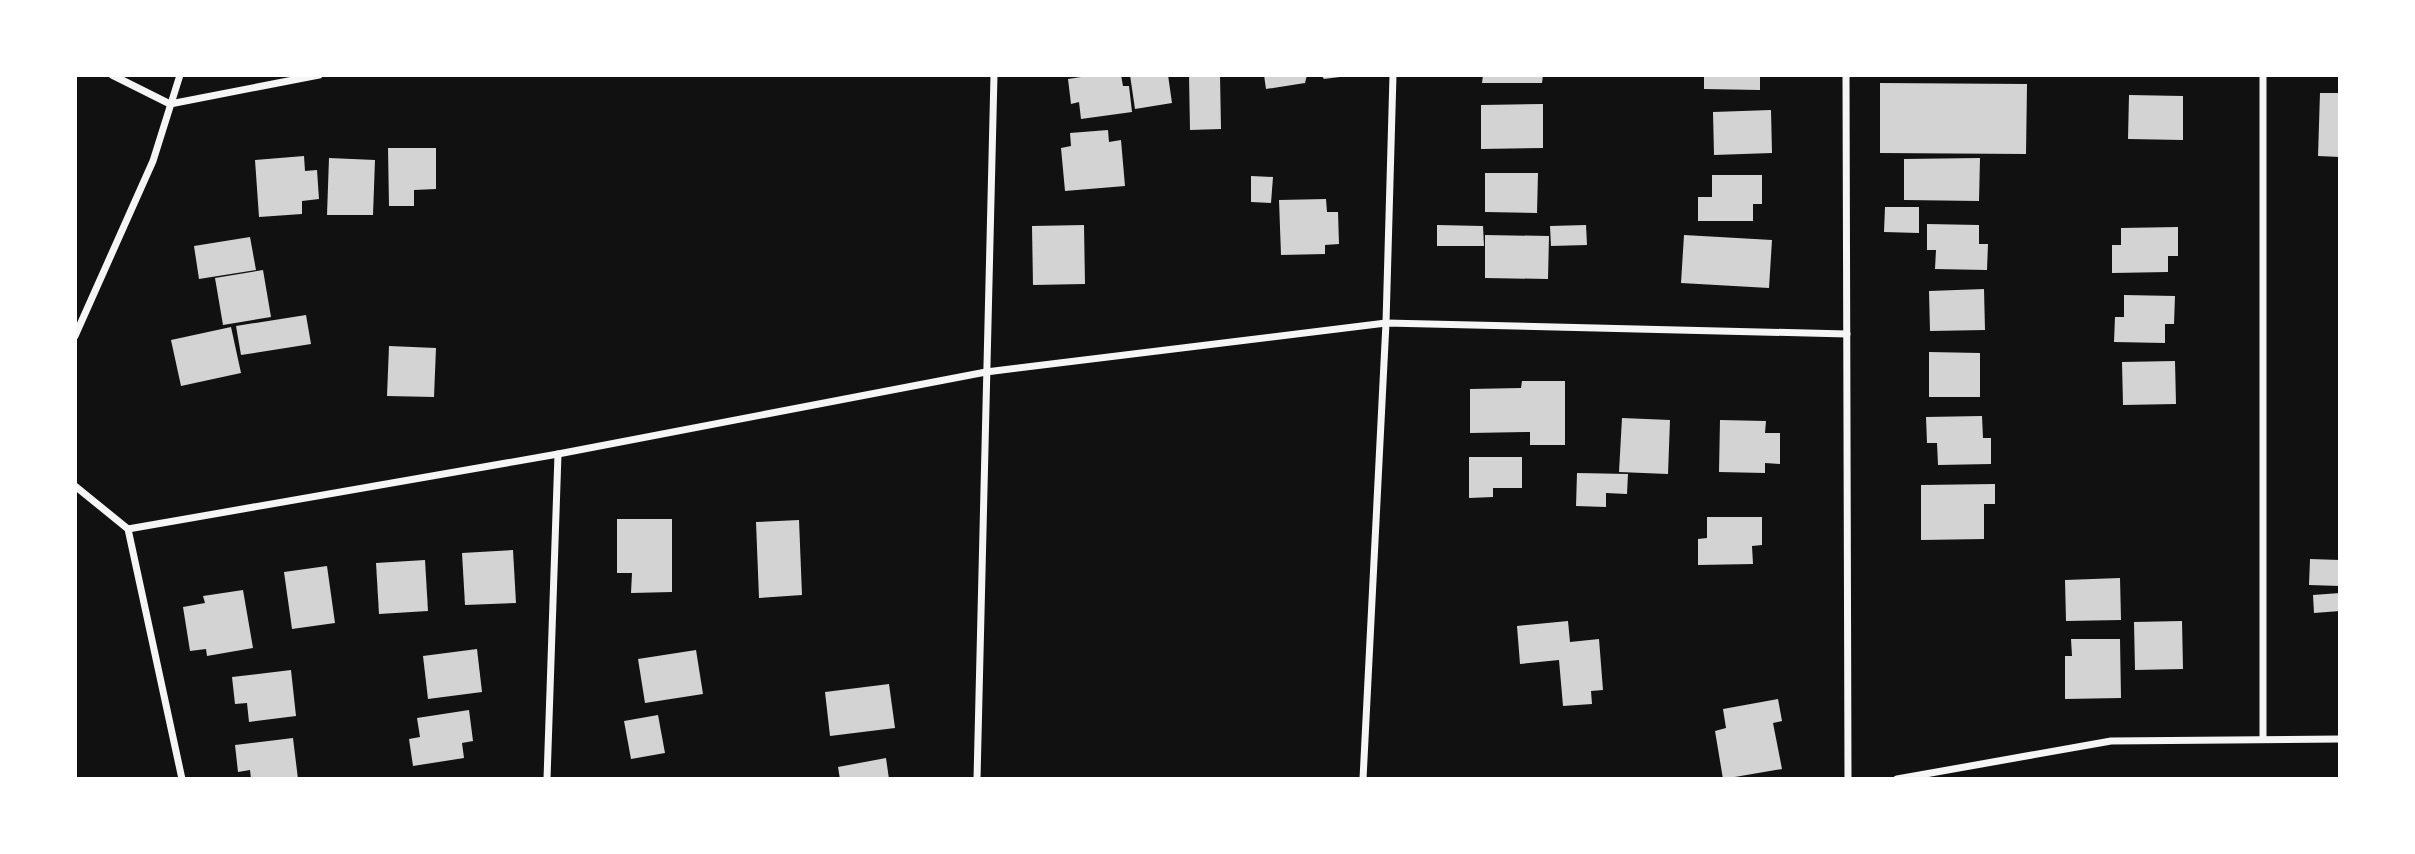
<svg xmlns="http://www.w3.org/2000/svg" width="2415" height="854" viewBox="0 0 2415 854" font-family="'Space Grotesk',sans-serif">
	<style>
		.building { fill: #d3d3d3 }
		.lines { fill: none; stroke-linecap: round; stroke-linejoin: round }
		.minor { stroke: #f5f5f5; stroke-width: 7 }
	</style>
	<rect width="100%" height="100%" fill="#111"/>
	<g class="building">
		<polygon points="1094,75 1121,75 1123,86 1129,86 1132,112 1081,119 1079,102 1071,104 1068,79"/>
		<polygon points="1130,75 1168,75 1172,103 1135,109"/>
		<polygon points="1189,75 1220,75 1221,129 1190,130"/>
		<polygon points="1264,75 1307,75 1305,83 1266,89"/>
		<polygon points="1321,75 1340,75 1340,77 1324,79"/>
		<polygon points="1483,75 1543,75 1542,83 1482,83"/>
		<polygon points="1704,75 1760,75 1760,90 1704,89"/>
		<polygon points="1880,83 2027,84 2026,154 1880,153"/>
		<polygon points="2320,93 2340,93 2340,157 2318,156"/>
		<polygon points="2129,95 2183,96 2183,140 2128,139"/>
		<polygon points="1543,104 1543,148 1481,149 1481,105"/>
		<polygon points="1771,110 1772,153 1714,155 1713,112"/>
		<polygon points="1108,130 1109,142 1121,140 1125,186 1065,191 1061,148 1071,146 1070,133"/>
		<polygon points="388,148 436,148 436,189 414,190 414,206 389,206"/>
		<polygon points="304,156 305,171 317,170 319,199 302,201 302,214 259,217 255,160"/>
		<polygon points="329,158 375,160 373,215 327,215"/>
		<polygon points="1980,158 1979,201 1904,200 1904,159"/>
		<polygon points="1485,173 1538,173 1537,213 1485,212"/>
		<polygon points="1712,175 1762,175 1762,204 1753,204 1753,221 1698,221 1698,197 1712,197"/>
		<polygon points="1251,176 1273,177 1271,203 1251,202"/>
		<polygon points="1326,199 1327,212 1338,212 1339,244 1325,245 1325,254 1281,255 1279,200"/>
		<polygon points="1885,207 1919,207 1919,233 1884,232"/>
		<polygon points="1927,224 1979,225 1979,244 1988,244 1987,270 1935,269 1936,250 1927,250"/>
		<polygon points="1084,225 1085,284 1033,285 1032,226"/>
		<polygon points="1437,225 1483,226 1484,246 1437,246"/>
		<polygon points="1586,225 1587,245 1551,246 1550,226"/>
		<polygon points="2178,227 2178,256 2168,256 2168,272 2112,273 2112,245 2121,245 2121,228"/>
		<polygon points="1485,235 1549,236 1548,279 1485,278"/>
		<polygon points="1684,235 1772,240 1769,288 1681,283"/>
		<polygon points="250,237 256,270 199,279 194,246"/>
		<polygon points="263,270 271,317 223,325 215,278"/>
		<polygon points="1984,289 1985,330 1930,331 1929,291"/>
		<polygon points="2124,295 2175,296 2174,324 2165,324 2165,343 2114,342 2115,317 2124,317"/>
		<polygon points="306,315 311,344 241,355 236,326"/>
		<polygon points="231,327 241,373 181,386 171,340"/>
		<polygon points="389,346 436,348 434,397 387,396"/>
		<polygon points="1929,352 1980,353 1980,397 1929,397"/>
		<polygon points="2175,361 2176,404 2123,405 2122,362"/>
		<polygon points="1522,381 1565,381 1565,445 1530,445 1530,432 1470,433 1470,389 1521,388"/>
		<polygon points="1982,416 1983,438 1991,438 1991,464 1938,465 1937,443 1927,443 1926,417"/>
		<polygon points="1622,418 1670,420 1668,474 1619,472"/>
		<polygon points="1720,420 1766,421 1765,433 1780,433 1780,464 1765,463 1765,473 1719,472"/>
		<polygon points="1469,457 1522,457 1522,488 1493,488 1493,497 1469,498"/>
		<polygon points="1577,473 1628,474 1627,494 1606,493 1606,507 1576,506"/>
		<polygon points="1995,484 1995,504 1984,504 1984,539 1921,540 1921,485"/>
		<polygon points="1707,517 1762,517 1762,545 1752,546 1753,564 1698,565 1698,539 1707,538"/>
		<polygon points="617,519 672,519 672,592 631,593 632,573 617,573"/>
		<polygon points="799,520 802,595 759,598 756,522"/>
		<polygon points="513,550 516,603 465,605 462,553"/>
		<polygon points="2310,559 2340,560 2340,586 2309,585"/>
		<polygon points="425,560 428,611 379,614 376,563"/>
		<polygon points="327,566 335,623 292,629 284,572"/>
		<polygon points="2120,578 2121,620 2066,621 2065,580"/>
		<polygon points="243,590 253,648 207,656 206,649 190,651 183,607 205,603 203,596"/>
		<polygon points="2340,593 2340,611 2314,613 2313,595"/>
		<polygon points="1568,621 1570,642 1599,639 1603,690 1591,691 1592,704 1563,706 1559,660 1520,664 1517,626"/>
		<polygon points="2182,621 2183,669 2135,670 2134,622"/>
		<polygon points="2071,639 2120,639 2121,698 2065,699 2065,656 2072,656"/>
		<polygon points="477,649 482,692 428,699 423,656"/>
		<polygon points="696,650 703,694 645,703 638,659"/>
		<polygon points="291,670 296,716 249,722 247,703 235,704 232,677"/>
		<polygon points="889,684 895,728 830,736 825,692"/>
		<polygon points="1778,699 1782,721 1773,723 1782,769 1723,779 1715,731 1726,728 1723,709"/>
		<polygon points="469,710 473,741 462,743 464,758 413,766 409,739 420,737 417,718"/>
		<polygon points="658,715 665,753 631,759 624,721"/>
		<polygon points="293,738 298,779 251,779 250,770 238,772 235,745"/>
		<polygon points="886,758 889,779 840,779 838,767"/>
	</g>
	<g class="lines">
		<g class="minor">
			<polyline points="112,75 170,104 319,75"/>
			<polyline points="1846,75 1848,779"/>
			<polyline points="75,336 153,161 180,75"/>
			<polyline points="75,486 128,529 182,779"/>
			<polyline points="128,529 558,454 986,372 1386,323 1847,334"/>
			<polyline points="2263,739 2263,75"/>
			<polyline points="547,779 558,454"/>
			<polyline points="977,779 994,75"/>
			<polyline points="1363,779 1386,323 1393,75"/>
			<polyline points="1897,779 2111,741 2340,739"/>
		</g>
	</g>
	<rect width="2415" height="854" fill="none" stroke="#ffffff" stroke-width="154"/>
</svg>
